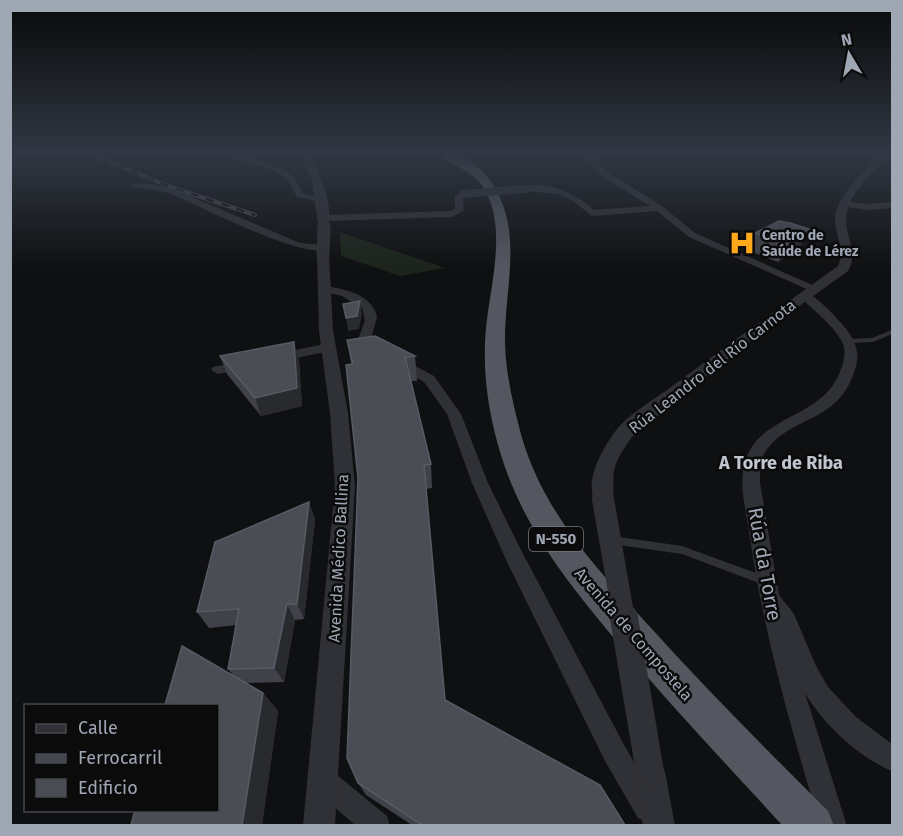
<svg xmlns="http://www.w3.org/2000/svg" width="903" height="836" viewBox="0 0 903 836" font-family="'Fira Sans',sans-serif">
	<style>
		.green { fill: #1c241c }
		.lines { fill: none; stroke-linecap: round; stroke-linejoin: round }
		.service { fill: #303136; fill-rule: evenodd }
		.minor { fill: #303136; fill-rule: evenodd }
		.tertiary { fill: #303136; fill-rule: evenodd }
		.trunk { fill: #54575f; fill-rule: evenodd }
		.rail-casing { stroke: #45474e; stroke-width: 4 }
		.rail { stroke: #0b0b0c; stroke-width: 2; stroke-dasharray: 8; stroke-linecap: butt }
		.minor-bridge { stroke: #303136; stroke-width: 8 }
		.tertiary-bridge-far3 { stroke: #303136; stroke-width: 10 }
		.tertiary-bridge-far2 { stroke: #303136; stroke-width: 13 }
		.tertiary-bridge-far1 { stroke: #303136; stroke-width: 22 }
		.tertiary-bridge { stroke: #303136; stroke-width: 28 }
		.wall { fill: #414249 }
		.shaded-wall { fill: #292a2e }
		.building { fill: #4b4d55; stroke: #585b64; stroke-width: 1.5 }
		.labels { text-anchor: middle; stroke-width: 5; stroke-linejoin: round; paint-order: stroke }
		.far-poi-label { font-size: 14px; font-weight: bold; fill: #9fa6b4; stroke: #0b0b0c; text-anchor: start }
		.shield { fill: #0b0b0c; stroke: #737882; stroke-width: 1.5 }
		.shield-label { font-size: 15px; font-weight: bold; fill: #9fa6b4 }
		.street-label { font-size: 16px; fill: #9fa6b4; stroke: #0b0b0c }
		.neighbourhood-label { font-size: 18px; font-weight: bold; fill: #c0c5cf; stroke: #0b0b0c }
		.near-street-label { font-size: 20px; fill: #9fa6b4; stroke: #0b0b0c }
	</style>
	<rect width="100%" height="100%" fill="#0f1011"/>
	<polygon class="green" points="340,232 445,268 400,276 341,256"/>
	<g class="lines">
		<g class="service">
			<polygon points="892,330 892,334 873,342 849,343 846,341 849,339 872,338"/>
			<polygon points="612,536 682,546 767,577 769,580 767,583 764,585 682,554 612,544 609,543 607,540 609,537"/>
		</g>
		<g class="minor">
			<path d="M213,152C234,152 279,162 293,177C297,181 300,188 303,193L326,199L322,202L297,197L288,180L275,171Z"/>
			<path d="M584,152H592L606,171L662,206L695,233L819,288L813,291L809,290L689,237L657,211L592,216L573,201L559,194L524,191L520,189C540,176 579,195 594,210L650,206L600,175Z"/>
			<path d="M134,183L151,184L173,189L300,243L323,245L328,248C308,263 195,203 168,193C156,189 144,189 131,187L130,185Z"/>
			<polygon points="463,191 467,194 463,197 464,210 453,217 324,221 319,218 324,215 451,211 455,209 455,196"/>
			<polygon points="844,201 867,204 892,202 892,208 867,210 841,206 840,204"/>
			<path d="M325,286C345,289 372,294 377,317L371,339L384,350L382,353H372L358,340L365,320L362,308L342,296L321,291V287Z"/>
			<path d="M804,292C817,296 833,314 842,324C855,339 861,351 855,370C838,423 796,414 768,448C760,457 760,471 760,483L779,595L794,614L816,666L828,687L856,717L892,744V771C858,757 824,725 805,693L847,826H820C792,731 764,636 750,538C747,515 739,489 744,466C755,412 827,421 842,366C845,357 846,348 841,340C831,323 814,311 800,297V293Z"/>
			<polygon points="329,343 334,344 335,347 334,350 277,362 270,358 277,354"/>
			<polygon points="398,357 434,376 461,414 488,483 521,550 623,743 656,800 660,809 656,818 647,822 638,818 605,761 507,562 472,483 447,414 424,382 393,364 391,361"/>
			<polygon points="244,361 251,365 249,368 218,374 211,370 213,367"/>
			<polygon points="322,766 331,770 387,816 390,826 356,826 313,788 309,779 313,770"/>
		</g>
		<g class="tertiary">
			<path d="M299,152H307C319,168 334,206 328,225L324,226L318,223L311,177Z"/>
			<path d="M882,152H891C877,170 852,188 847,212C842,233 860,251 848,271L752,340L632,437C625,447 616,459 614,471C612,483 616,494 610,505L603,508L596,505C583,481 602,449 617,429C629,414 655,399 671,387C726,346 782,306 838,266C845,251 836,236 835,220C835,197 867,168 882,152Z"/>
			<polygon points="323,251 329,255 333,331 348,413 355,486 335,826 303,826 335,486 330,413 319,331 317,255"/>
			<polygon points="650,757 661,761 665,772 675,826 643,826 635,772 639,761"/>
		</g>
		<path class="trunk" d="M437,152C455,152 473,159 485,174C527,224 504,285 505,344C506,376 514,408 522,438C545,515 598,570 651,628C708,691 768,751 828,811L834,826H783C728,766 671,706 619,644C579,596 539,548 514,490C495,446 483,392 485,344C486,296 509,237 486,192C474,169 453,168 437,152Z"/>
		<g class="rail-casing">
			<polyline id="rail" points="87,152 168,186 255,215"/>
		</g>
		<use href="#rail" class="rail"/>
		<polyline class="minor-bridge" points="463,194 524,189"/>
		<polyline class="tertiary-bridge-far3" points="324,228 324,223"/>
		<polyline class="tertiary-bridge-far2" points="323,255 324,226"/>
		<polyline class="tertiary-bridge-far1" points="603,499 624,620"/>
		<polyline class="tertiary-bridge" points="624,618 650,772"/>
	</g>
	<g class="wall">
		<polygon points="809,229 800,247 778,262 747,250 755,233"/>
		<polygon points="347,340 415,356 417,381 411,381 431,464 432,488 426,489 445,700 625,825 412,825 366,795 358,783 358,478 351,364"/>
		<polygon points="220,356 299,360 302,406 261,416 227,374"/>
		<polygon points="309,502 315,520 304,619 295,620 284,682 246,683 263,693 278,711 262,825 131,825 234,676 228,669 236,625 209,628 197,612"/>
	</g>
	<g class="shaded-wall">
		<polygon points="809,229 800,247 778,262 787,245"/>
		<polygon points="360,301 362,314 359,329 348,331 346,318"/>
		<polygon points="294,342 299,360 302,406 261,416 255,398"/>
		<polygon points="309,502 315,520 304,619 297,604"/>
		<polygon points="287,604 295,620 284,682 274,668"/>
		<polygon points="263,693 278,711 262,825 242,825"/>
	</g>
	<g class="building">
		<polygon points="779,221 790,223 809,229 787,245 755,233"/>
		<polygon points="360,301 357,316 346,318 343,304"/>
		<polygon points="375,336 415,356 405,357 431,464 424,465 445,700 600,785 625,825 422,825 358,783 347,758 358,478 346,365 353,364 347,340"/>
		<polygon points="294,342 297,388 255,398 220,356"/>
		<polygon points="309,502 297,604 287,604 274,668 228,669 239,609 197,612 215,542"/>
		<polygon points="182,646 263,693 242,825 131,825 135,810 218,810 218,705 165,705"/>
	</g>
	<linearGradient id="sky" x2="0" y2="1"><stop stop-color="#080909"/><stop offset="0.57" stop-color="#313743"/><stop offset="1" stop-color="#313743" stop-opacity="0"/></linearGradient>
	<rect width="903" height="269" fill="url(#sky)"/>
	<defs>
		<g id="hospital-bare" transform="scale(2.07)"><path d="M-5-5h3v3.5h4V-5h3V5h-3V1.5h-4V5h-3Z" fill="#ffa81a" stroke="#0b0b0c" stroke-width="2.5" paint-order="stroke"/></g>
	</defs>
	<g fill-rule="evenodd">
		<use href="#hospital-bare" x="742" y="243"/>
	</g>
	<g class="labels">
		<g class="far-poi-label">
			<text x="762" y="240">Centro de<tspan x="762" dy="16">Saúde de Lérez</tspan></text>
		</g>
		<rect class="shield" x="529" y="527" width="54" height="24" rx="4.5"/>
		<g class="shield-label">
			<text x="556" y="544">N-550</text>
		</g>
		<g class="street-label">
			<text transform="translate(712 366) rotate(-38)" y="6">Rúa Leandro del Río Carnota</text>
			<text transform="translate(338 558) rotate(-87)" y="6">Avenida Médico Ballina</text>
			<text transform="translate(634 634) rotate(49)" y="6">Avenida de Compostela</text>
		</g>
		<g class="neighbourhood-label">
			<text x="781" y="469">A Torre de Riba</text>
		</g>
		<g class="near-street-label">
			<text transform="translate(765 564) rotate(80)" y="7">Rúa da Torre</text>
		</g>
	</g>
	<rect width="903" height="836" fill="none" stroke="#9fa6b4" stroke-width="24"/>
	<rect x="24" y="704" width="195" height="108" fill="#0b0b0c" stroke="#46494f" stroke-width="1.5"/>
	<rect x="36" y="724" width="30" height="9" fill="#303136" stroke="#46494f" stroke-width="1.5"/>
	<text x="78" y="734" font-size="18" fill="#9fa6b4">Calle</text>
	<rect x="36" y="754" width="30" height="9" fill="#45474e" stroke="#46494f" stroke-width="1.5"/>
	<text x="78" y="764" font-size="18" fill="#9fa6b4">Ferrocarril</text>
	<rect x="36" y="779" width="30" height="18" fill="#4b4d55" stroke="#46494f" stroke-width="1.5"/>
	<text x="78" y="794" font-size="18" fill="#9fa6b4">Edificio</text>
	<g transform="translate(849 54) rotate(350)" stroke="#0b0b0c" stroke-width="4.5" paint-order="stroke">
	<path d="M0-4.5L10 22L0 15L-10 22Z" fill="#9fa6b4"/>
	<text y="-9" font-size="16" font-weight="bold" text-anchor="middle" fill="#9fa6b4">N</text>
	</g>
</svg>
